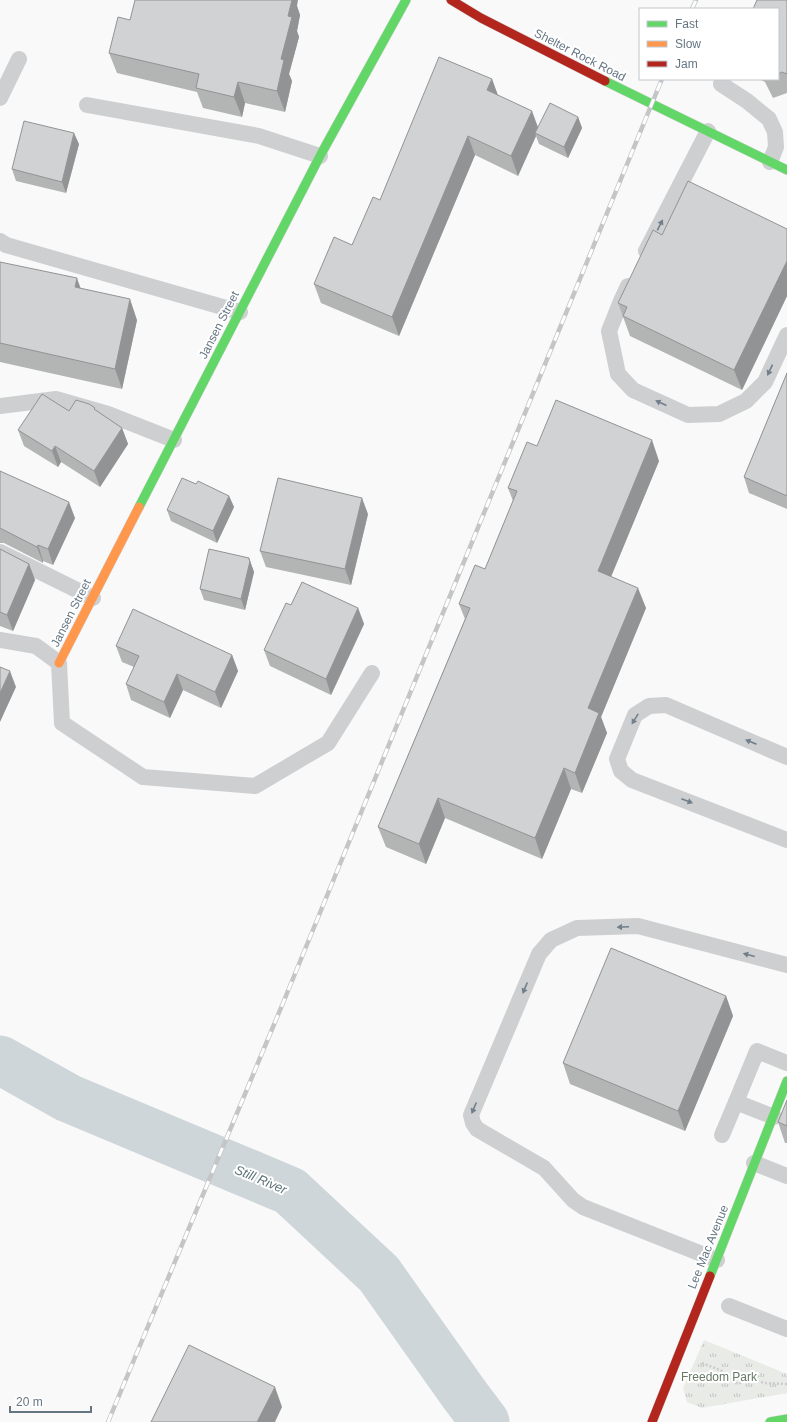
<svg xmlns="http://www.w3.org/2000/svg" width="787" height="1422" viewBox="0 0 787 1422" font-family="Helvetica,sans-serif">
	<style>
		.park { fill: url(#park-tufts) }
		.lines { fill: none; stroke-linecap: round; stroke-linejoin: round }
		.river { stroke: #ced6d9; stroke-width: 49 }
		.fast-casing { stroke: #d5d6d7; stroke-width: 10 }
		.slow-casing { stroke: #d5d6d7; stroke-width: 10 }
		.jam-casing { stroke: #d5d6d7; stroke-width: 10 }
		.path { stroke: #cbcccd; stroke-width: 2.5; stroke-dasharray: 2 2; stroke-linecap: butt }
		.lane { stroke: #cecfd0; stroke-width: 16 }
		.fast { stroke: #63d668; stroke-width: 9 }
		.slow { stroke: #ff974d; stroke-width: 9 }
		.jam { stroke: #b3261e; stroke-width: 9 }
		.rail-casing { stroke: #c3c5c6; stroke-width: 4.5 }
		.rail { stroke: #fff; stroke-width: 3; stroke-dasharray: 9; stroke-linecap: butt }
		.wall { fill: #b3b5b5 }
		.shaded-wall { fill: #929394 }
		.building { fill: #d0d2d3; stroke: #929394 }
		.oneway { fill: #707f8b }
		.labels { text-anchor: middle; stroke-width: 4; stroke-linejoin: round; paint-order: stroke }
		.street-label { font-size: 12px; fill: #657683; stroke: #fff }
		.park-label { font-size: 12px; fill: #687a64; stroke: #fff }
		.water-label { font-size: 13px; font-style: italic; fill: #60757c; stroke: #fff }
	</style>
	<defs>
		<pattern id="park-tufts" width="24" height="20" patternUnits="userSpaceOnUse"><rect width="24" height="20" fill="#e8ebe6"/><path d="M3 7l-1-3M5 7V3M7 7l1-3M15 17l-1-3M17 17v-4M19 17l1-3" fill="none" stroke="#c0c3c0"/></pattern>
	</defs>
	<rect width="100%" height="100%" fill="#f9f9f9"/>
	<polygon class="park" points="704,1340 787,1374 787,1393 702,1408 687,1402 683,1388"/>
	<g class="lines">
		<polyline class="river" points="0,1060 68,1098 290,1191 379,1274 464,1394 485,1422"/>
		<g class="fast-casing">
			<g id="fast">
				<polyline points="605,81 787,170"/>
				<polyline points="139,507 320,156 406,0"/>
				<polyline points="710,1276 787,1081"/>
				<polyline points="770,1422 787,1419"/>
			</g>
		</g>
		<g class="slow-casing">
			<polyline id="slow" points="59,663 139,507"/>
		</g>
		<g class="jam-casing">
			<g id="jam">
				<polyline points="451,0 481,18 605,81"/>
				<polyline points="652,1422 710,1276"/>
			</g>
		</g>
		<polyline class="path" points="702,1363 722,1371 728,1379 738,1384 749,1378 764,1383 787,1384"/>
		<g class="lane">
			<polyline points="723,79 721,84 747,101 769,119 775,132 776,147 770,162"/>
			<polyline points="0,98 19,59"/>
			<polyline points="87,105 259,136 320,156"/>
			<polyline points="0,241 6,245 240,312"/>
			<polyline points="646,251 708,131"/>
			<polyline points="628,286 621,301 609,331 618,374 633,390 688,415 719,414 746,401 765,382 787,335"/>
			<polyline points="0,406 56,399 108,414 174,440"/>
			<polyline points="0,552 93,598"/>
			<polyline points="0,640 36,646 59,663 62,723 143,777 255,786 328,743 372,673"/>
			<polyline points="787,757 666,705 649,706 635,715 617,759 621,771 632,780 787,840"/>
			<polyline points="774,1117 736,1102 757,1051 787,1063"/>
			<polyline points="722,1135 736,1102"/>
			<polyline points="754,1163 787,1176"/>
			<polyline points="717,1260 583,1207 573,1200 544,1168 477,1129 473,1123 471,1115 539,954 551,940 577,928 638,926 787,965"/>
			<polyline points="729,1306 787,1329"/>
		</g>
		<use href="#fast" class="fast"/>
		<use href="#slow" class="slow"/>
		<use href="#jam" class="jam"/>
		<g class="rail-casing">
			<g id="rail">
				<polyline points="692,9 696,0"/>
				<polyline points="108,1422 283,1003 662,79"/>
			</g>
		</g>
		<use href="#rail" class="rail"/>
	</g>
	<g class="wall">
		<polygon points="787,0 787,93 773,98 765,82 759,79 778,79 778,9"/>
		<polygon points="297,6 300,15 297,31 299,37 289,74 292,81 285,112 245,103 242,117 203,108 197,92 117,73 109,53 130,20"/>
		<polygon points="492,79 497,94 538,127 578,117 582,128 568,158 539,144 536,136 518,176 475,155 399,336 321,303 314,284 352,245 380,200"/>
		<polygon points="79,144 66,193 16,181 12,169"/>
		<polygon points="787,229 787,296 742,390 630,336 618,303 662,235"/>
		<polygon points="0,262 81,289 137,320 122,389 0,362"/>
		<polygon points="787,373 787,509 749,493 744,477"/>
		<polygon points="96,410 122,428 128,444 100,487 61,462 58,467 24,446 18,430 69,411"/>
		<polygon points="537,446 659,461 611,577 646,608 601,717 607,733 582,793 571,789 542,859 445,818 426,864 386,847 378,827 465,619 459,604 485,569 513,501 508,488"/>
		<polygon points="0,471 75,518 53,565 43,561 43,563 4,543 0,543"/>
		<polygon points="196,484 229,496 234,507 217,543 171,521 167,510"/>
		<polygon points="368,514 351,585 266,567 260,551"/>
		<polygon points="0,549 29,564 35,580 13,631 0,626"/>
		<polygon points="249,558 254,572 245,610 204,600 200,589"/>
		<polygon points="291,605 358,608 364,624 331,695 270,666 264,650"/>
		<polygon points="116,646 232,655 238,671 221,708 183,690 170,718 131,700 126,684 134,667 122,662"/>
		<polygon points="726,996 733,1016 685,1131 570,1084 563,1063"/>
		<polygon points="787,1100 787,1143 785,1143 778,1122"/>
	</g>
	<g class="shaded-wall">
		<polygon points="290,0 298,0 297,6 300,15 297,31 299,37 289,74 292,81 285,112 277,91 281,59"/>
		<polygon points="492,79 499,98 487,90"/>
		<polygon points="238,82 245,103 242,117 234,97"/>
		<polygon points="532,111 539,130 535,133 536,136 518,176 511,156"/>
		<polygon points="578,117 582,128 568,158 564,147"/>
		<polygon points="74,133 79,144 66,193 62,182"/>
		<polygon points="468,136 475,155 399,336 392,317"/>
		<polygon points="787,261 787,296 742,390 734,370"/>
		<polygon points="77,278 84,298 75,287"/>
		<polygon points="130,299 137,320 122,389 115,369"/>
		<polygon points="122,428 128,444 100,487 94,471"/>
		<polygon points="652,440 659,461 605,591 598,571"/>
		<polygon points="55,446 61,462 58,467 52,451"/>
		<polygon points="229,496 234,507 217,543 213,531"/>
		<polygon points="362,498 368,514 351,585 345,569"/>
		<polygon points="69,502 75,518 53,565 48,549"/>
		<polygon points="38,545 43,561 43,563 37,547"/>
		<polygon points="249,558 254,572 245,610 241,599"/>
		<polygon points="29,564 35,580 13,631 7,615"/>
		<polygon points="638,588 646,608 601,717 607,733 582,793 575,773 588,708"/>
		<polygon points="358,608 364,624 331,695 326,679"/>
		<polygon points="232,655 238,671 221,708 215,692"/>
		<polygon points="10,671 16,687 0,722 0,693"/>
		<polygon points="177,674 183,690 170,718 164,702"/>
		<polygon points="564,768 571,789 542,859 535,838"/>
		<polygon points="438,798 445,818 426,864 419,844"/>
		<polygon points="726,996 733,1016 685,1131 678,1111"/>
		<polygon points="275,1387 282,1407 275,1422 257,1422"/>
	</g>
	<g class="building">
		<polygon points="135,0 292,0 288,16 292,17 281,59 284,60 277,91 238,82 234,97 196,88 199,74 109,53 118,17 130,20"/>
		<polygon points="757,0 787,0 787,74 782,72 778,74 778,9 753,9"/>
		<polygon points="439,57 492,79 487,90 532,111 511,156 468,136 392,317 314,284 334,237 352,245 373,197 380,200"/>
		<polygon points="550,103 578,117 564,147 535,133"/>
		<polygon points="24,121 74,133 62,182 12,169"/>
		<polygon points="688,181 787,229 787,261 734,370 623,316 627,307 618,303 653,230 662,235"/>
		<polygon points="0,262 77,278 75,287 130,299 115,369 0,343"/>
		<polygon points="787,373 787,496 744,477"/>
		<polygon points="42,394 69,411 76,400 89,404 95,408 94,409 122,428 94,471 55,446 52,451 18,430"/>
		<polygon points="556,400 652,440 598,571 638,588 588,708 599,713 575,773 564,768 535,838 438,798 419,844 378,827 470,608 459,604 475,565 485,569 517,491 508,488 527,442 537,446"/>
		<polygon points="0,471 69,502 48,549 38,545 37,547 0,528"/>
		<polygon points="182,478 196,484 198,481 229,496 213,531 167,510"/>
		<polygon points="278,478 362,498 345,569 260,551"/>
		<polygon points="0,549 29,564 7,615 0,612"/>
		<polygon points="209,549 249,558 249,560 250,561 241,599 200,589"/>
		<polygon points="302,582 358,608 326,679 264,650 286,603 291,605"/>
		<polygon points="133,609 232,655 215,692 177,674 164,702 126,684 139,656 116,646"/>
		<polygon points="0,667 10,671 0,693"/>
		<polygon points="611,948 726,996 678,1111 563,1063"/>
		<polygon points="787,1100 787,1126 778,1122"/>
		<polygon points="189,1345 275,1387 257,1422 151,1422"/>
	</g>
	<defs><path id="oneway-solid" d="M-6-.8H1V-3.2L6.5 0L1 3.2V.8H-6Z"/></defs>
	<g class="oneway">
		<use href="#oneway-solid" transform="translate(660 225) rotate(-63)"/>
		<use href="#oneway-solid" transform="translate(770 370) rotate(115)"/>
		<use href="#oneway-solid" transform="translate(661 403) rotate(-156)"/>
		<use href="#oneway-solid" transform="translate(635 719) rotate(122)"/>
		<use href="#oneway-solid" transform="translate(751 742) rotate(-157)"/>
		<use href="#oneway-solid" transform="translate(687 801) rotate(21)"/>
		<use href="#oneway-solid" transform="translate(623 927) rotate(178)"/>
		<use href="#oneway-solid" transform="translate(749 955) rotate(-165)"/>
		<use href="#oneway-solid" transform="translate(525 988) rotate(113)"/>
		<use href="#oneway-solid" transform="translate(474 1108) rotate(113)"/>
	</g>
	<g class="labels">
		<g class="street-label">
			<text transform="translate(580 55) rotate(27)" y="4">Shelter Rock Road</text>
			<text transform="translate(219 325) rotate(-63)" y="4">Jansen Street</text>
			<text transform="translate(71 613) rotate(-63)" y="4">Jansen Street</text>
			<text transform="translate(708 1247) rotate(-68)" y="4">Lee Mac Avenue</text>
		</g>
		<g class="park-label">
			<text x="719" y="1381">Freedom Park</text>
		</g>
		<g class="water-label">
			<text transform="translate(261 1179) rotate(23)" y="5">Still River</text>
		</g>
	</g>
	<rect x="639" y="8" width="140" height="72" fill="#ffffff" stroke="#c1c8cd"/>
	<rect x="647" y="21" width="20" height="6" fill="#63d668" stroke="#c1c8cd"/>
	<text x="675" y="28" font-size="12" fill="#657683">Fast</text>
	<rect x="647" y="41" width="20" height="6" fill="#ff974d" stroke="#c1c8cd"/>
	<text x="675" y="48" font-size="12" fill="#657683">Slow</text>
	<rect x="647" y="61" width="20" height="6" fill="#b3261e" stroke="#c1c8cd"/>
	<text x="675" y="68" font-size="12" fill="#657683">Jam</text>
	<path d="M10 1406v6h81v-6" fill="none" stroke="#657683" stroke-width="2"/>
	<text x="16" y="1406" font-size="12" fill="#657683" stroke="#ffffff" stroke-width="3" paint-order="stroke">20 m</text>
</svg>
